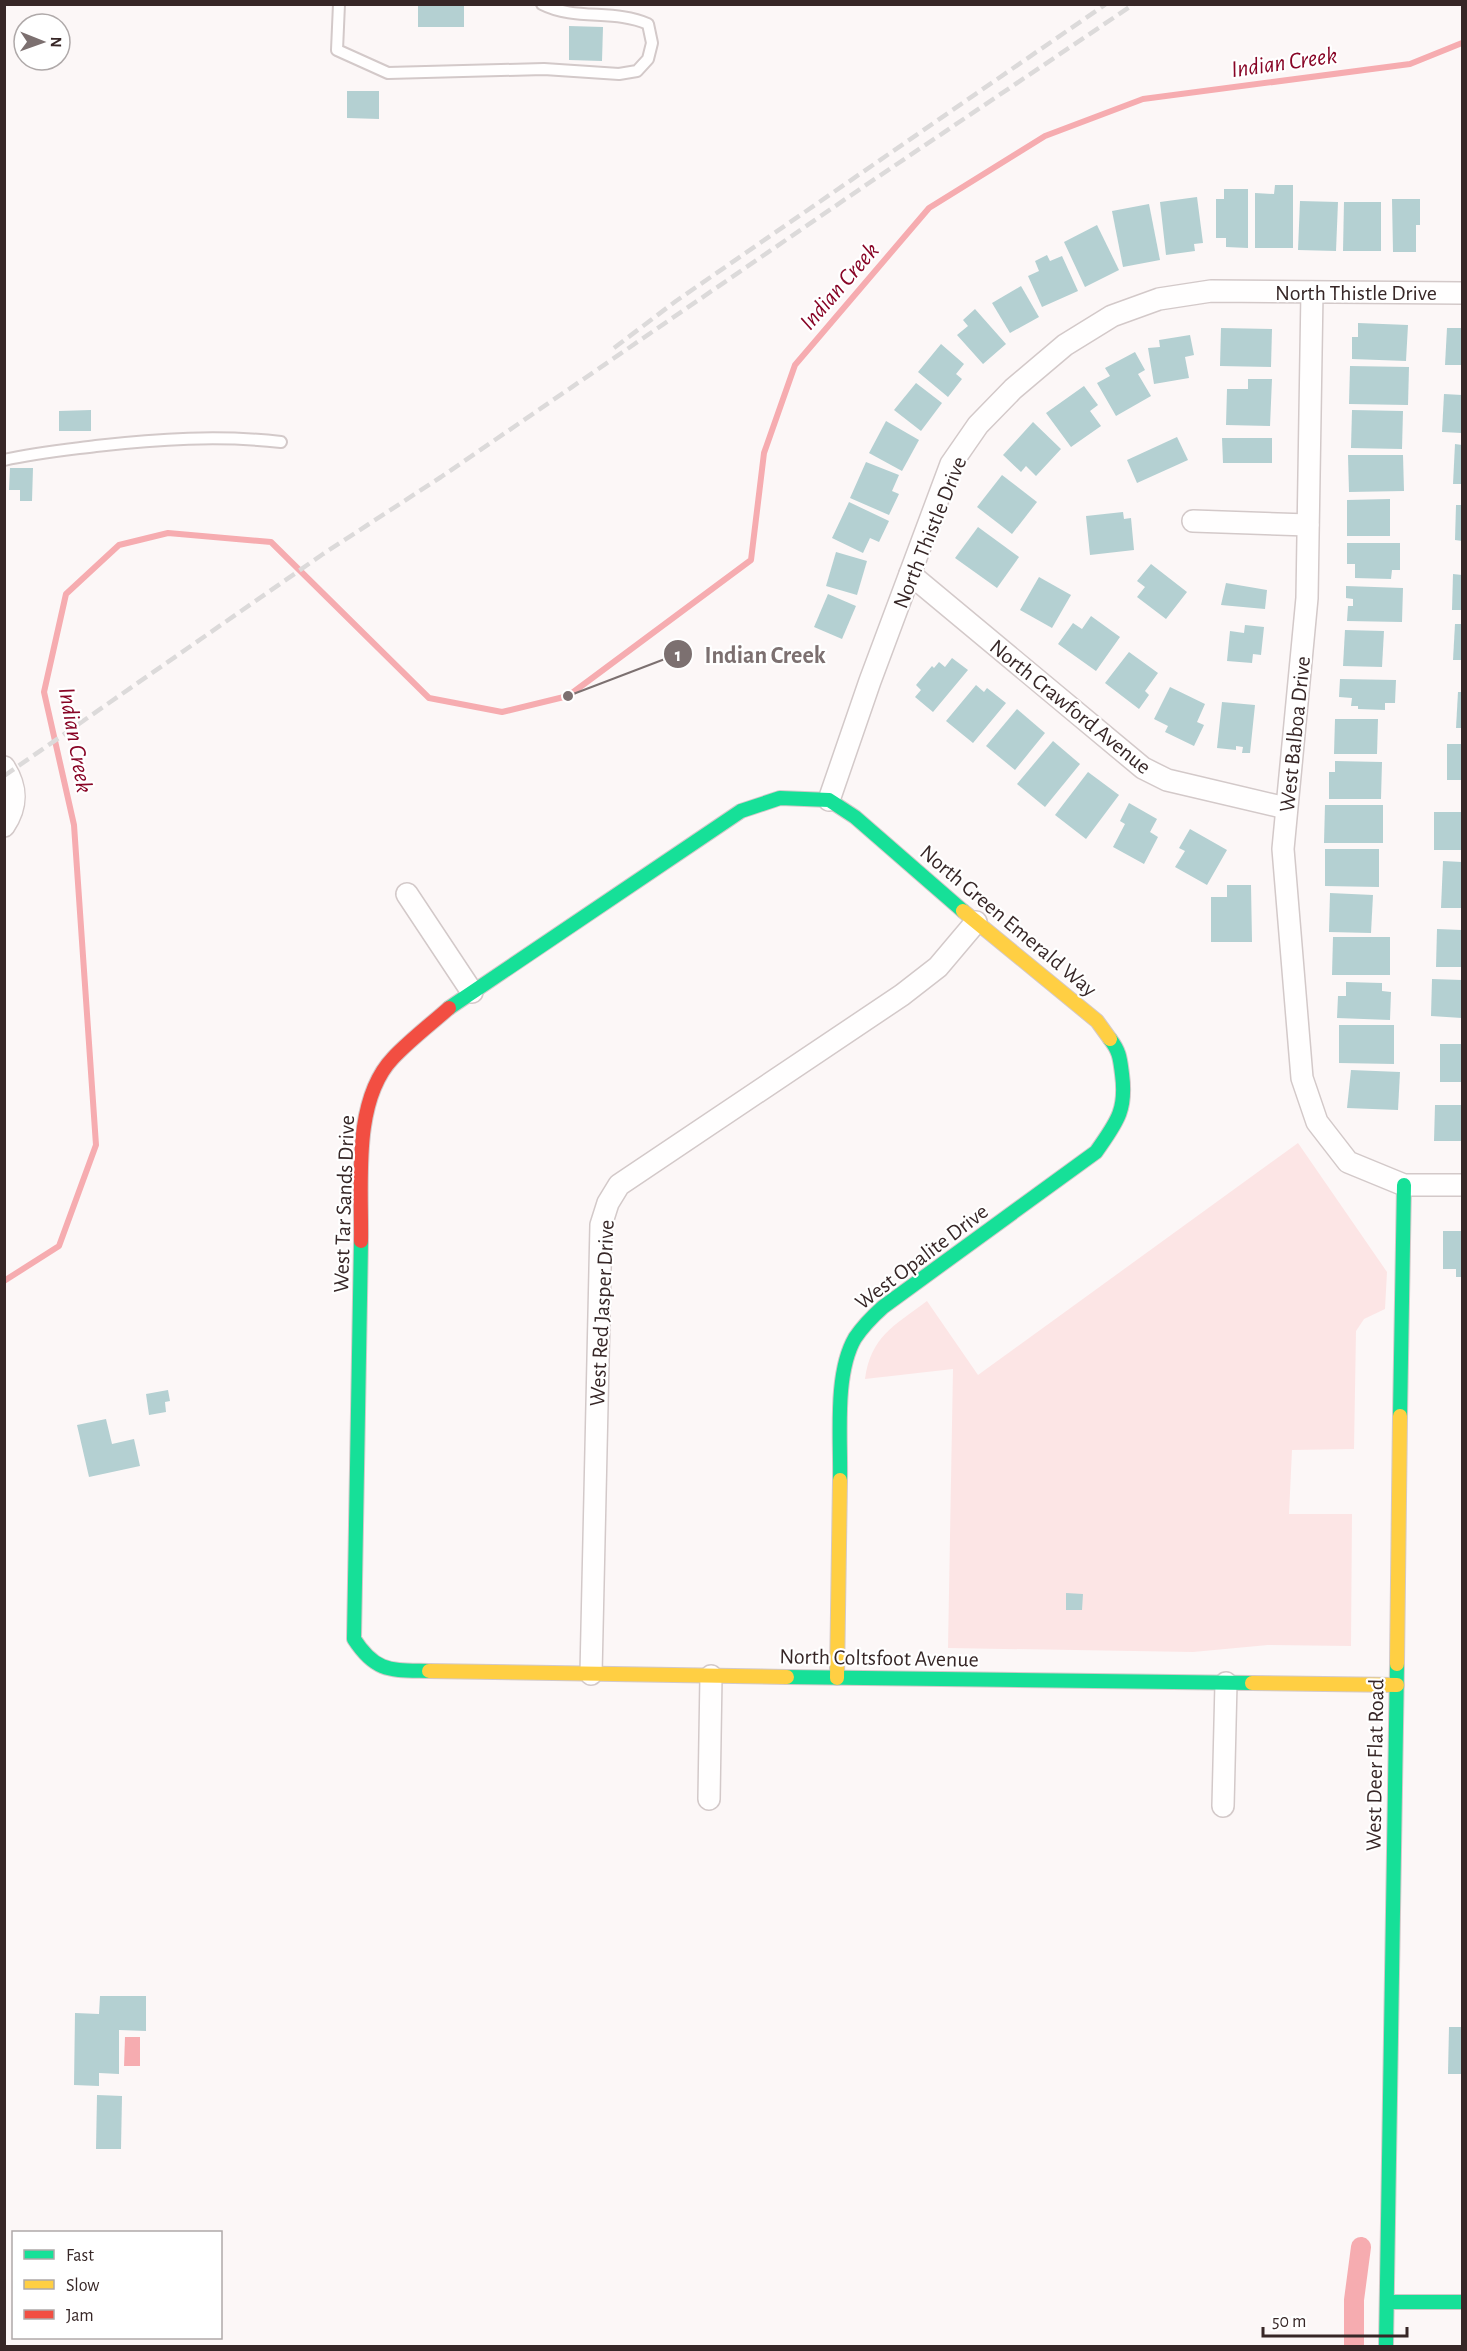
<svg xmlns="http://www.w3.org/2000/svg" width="1467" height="2351" viewBox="0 0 1467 2351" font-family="'Alegreya Sans',sans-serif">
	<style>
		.green { fill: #fce5e5 }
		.water { fill: #f6acb0 }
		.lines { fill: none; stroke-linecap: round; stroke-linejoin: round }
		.stream { stroke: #f6acb0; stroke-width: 6 }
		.canal { stroke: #f6acb0; stroke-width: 20 }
		.building { fill: #b4d0d2 }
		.lane-casing { stroke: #d3c9c9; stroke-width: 14 }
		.street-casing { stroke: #d3c9c9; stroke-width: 24 }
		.fast-casing { stroke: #d3c9c9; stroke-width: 16 }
		.slow-casing { stroke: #d3c9c9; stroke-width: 16 }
		.jam-casing { stroke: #d3c9c9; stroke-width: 16 }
		.lane { stroke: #fffefe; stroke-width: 10 }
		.street { stroke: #fffefe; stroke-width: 21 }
		.fast { stroke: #16e098; stroke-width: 14 }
		.slow { stroke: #ffcf43; stroke-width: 14 }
		.jam { stroke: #f24e42; stroke-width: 14 }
		.rail { stroke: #dcdada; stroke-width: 4.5; stroke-dasharray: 12 6; stroke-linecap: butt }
		.labels { text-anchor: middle; stroke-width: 4.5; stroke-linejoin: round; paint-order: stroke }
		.street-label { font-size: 22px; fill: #372727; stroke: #fff }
		.water-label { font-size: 24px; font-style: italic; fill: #880526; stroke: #fff }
		.leader { fill: none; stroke: #7c7070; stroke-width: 2 }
		.callout-dot { fill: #7c7070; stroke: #fff; stroke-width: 2 }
		.mark-label { font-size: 18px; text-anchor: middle; font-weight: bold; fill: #fff }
		.callout-label { font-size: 24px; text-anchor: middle; font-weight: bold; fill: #7c7070; stroke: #fff; stroke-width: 4.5; stroke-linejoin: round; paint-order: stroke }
	</style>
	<rect width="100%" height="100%" fill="#fcf7f7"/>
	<path class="green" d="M1298,1143L1387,1272L1385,1309L1364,1319L1356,1331L1354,1449L1292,1450L1289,1514H1352L1351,1646L1268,1645L1193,1652L948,1648L953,1369L865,1379C871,1336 894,1326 927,1301L978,1375Z"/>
	<polygon class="water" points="125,2037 140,2037 140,2066 124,2066"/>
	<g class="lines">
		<polyline class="stream" points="4,1281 59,1246 96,1145 74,825 44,692 66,594 119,545 168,533 271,542 429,698 502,712 568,696 751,560 764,453 795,365 929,208 1045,136 1143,99 1410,64 1462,43"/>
		<polyline class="canal" points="1354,2346 1354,2300 1361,2247"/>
	</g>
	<g class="building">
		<rect x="418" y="4" width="46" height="23"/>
		<polygon points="569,26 603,27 602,61 569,60"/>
		<polygon points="347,91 379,91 379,119 347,118"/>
		<polygon points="1275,185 1293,185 1293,248 1255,248 1255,193 1274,194"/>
		<polygon points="1224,189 1248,189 1248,248 1226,247 1226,238 1216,238 1216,199 1224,199"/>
		<polygon points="1197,197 1203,243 1194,244 1195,251 1166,255 1160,202"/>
		<polygon points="1392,199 1420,199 1420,225 1416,225 1416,252 1393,252"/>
		<polygon points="1300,201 1338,202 1336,251 1298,250"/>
		<polygon points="1344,202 1381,202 1381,251 1343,251"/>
		<polygon points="1149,204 1160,260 1123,267 1112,211"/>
		<polygon points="1097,225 1119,270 1085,287 1064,242"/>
		<polygon points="1047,255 1050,261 1062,256 1078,291 1042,307 1028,276 1039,271 1035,261"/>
		<polygon points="1021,286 1039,317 1010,333 992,303"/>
		<polygon points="975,309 1006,344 983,364 957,335 968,326 963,320"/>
		<polygon points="1358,323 1408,325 1406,361 1352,359 1352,337 1358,337"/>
		<polygon points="1221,328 1272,329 1271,367 1220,366"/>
		<polygon points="1447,328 1462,328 1462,365 1445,365"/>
		<polygon points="1190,335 1194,355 1185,357 1189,378 1154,384 1148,348 1160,347 1159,340"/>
		<polygon points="941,344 964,364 956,374 962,379 948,397 918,372"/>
		<polygon points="1135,352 1145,370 1138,374 1151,396 1116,416 1097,383 1110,376 1105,368"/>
		<polygon points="1350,366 1409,367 1408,405 1349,404"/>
		<polygon points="1248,379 1272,379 1270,426 1226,425 1227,389 1248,389"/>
		<polygon points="916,383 942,403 921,431 894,410"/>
		<polygon points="1084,386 1098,405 1090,411 1101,426 1071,447 1046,413"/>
		<polygon points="1444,394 1462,395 1462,433 1442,432"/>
		<polygon points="91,410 91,431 59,431 59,411"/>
		<polygon points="1352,410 1403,411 1402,449 1351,448"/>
		<polygon points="886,421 919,440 902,471 869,453"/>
		<polygon points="1033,422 1061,449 1036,476 1026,466 1021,472 1003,455"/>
		<polygon points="1177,437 1188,460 1137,483 1127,460"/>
		<polygon points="1222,438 1272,438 1272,463 1223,463"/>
		<polygon points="1455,444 1462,445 1462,484 1453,484"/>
		<polygon points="1348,455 1403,455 1404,491 1349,492"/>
		<polygon points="866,462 899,475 892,491 899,494 889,515 850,498"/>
		<polygon points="10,468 33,468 32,501 20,501 20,490 9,490"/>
		<polygon points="1002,475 1037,502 1012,534 977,507"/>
		<polygon points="1390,499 1390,536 1347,536 1347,500"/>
		<polygon points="849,502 889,521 879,542 870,538 863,553 832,538"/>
		<polygon points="1456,505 1462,505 1462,541 1455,540"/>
		<polygon points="1123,512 1124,519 1131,518 1134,550 1090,555 1086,516"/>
		<polygon points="978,527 1019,557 997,588 955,558"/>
		<polygon points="1347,543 1400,543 1400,570 1392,570 1391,579 1355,578 1355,564 1347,564"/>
		<polygon points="836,552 867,561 857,595 826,586"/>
		<polygon points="1151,564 1187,592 1166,619 1137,597 1145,587 1137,581"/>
		<polygon points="1453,574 1462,575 1462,610 1452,610"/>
		<polygon points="1039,577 1071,595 1052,628 1020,610"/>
		<polygon points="1226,583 1267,590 1265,609 1221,605"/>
		<polygon points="1346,586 1403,588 1402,622 1347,621 1348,606 1353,606 1353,599 1346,598"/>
		<polygon points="828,594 856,606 842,639 814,627"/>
		<polygon points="1091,616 1120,637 1096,671 1058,644 1073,623 1082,629"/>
		<polygon points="1455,624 1462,624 1462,660 1453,660"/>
		<polygon points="1245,625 1264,627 1261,655 1253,654 1252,663 1227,661 1230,631 1244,633"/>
		<polygon points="1345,630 1384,631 1382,667 1343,666"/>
		<polygon points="1129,652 1158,673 1145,691 1149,695 1139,709 1105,683"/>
		<polygon points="952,658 968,670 933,712 915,697 921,690 916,685 932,666 934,668 939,662 945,667"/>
		<polygon points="1340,679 1396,680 1395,703 1385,703 1385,710 1358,709 1358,706 1351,706 1352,698 1339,697"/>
		<polygon points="976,685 984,692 987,688 1006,703 973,743 946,721"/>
		<polygon points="1170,687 1205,704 1197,722 1204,725 1194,746 1165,732 1168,726 1154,719"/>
		<polygon points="1458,692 1462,692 1462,728 1456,728"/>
		<polygon points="1222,702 1255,705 1250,753 1242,753 1243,747 1236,746 1236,750 1217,748"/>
		<polygon points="1017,709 1045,733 1015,770 986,746"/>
		<polygon points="1335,719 1378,719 1377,754 1334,754"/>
		<polygon points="1053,741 1080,764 1045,807 1017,784"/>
		<rect x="1447" y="744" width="15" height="36"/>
		<polygon points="1335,761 1382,762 1381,799 1329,799 1329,772 1335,772"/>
		<polygon points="1088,772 1119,795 1086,839 1055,815"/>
		<polygon points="1129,803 1157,819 1150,832 1158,837 1144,864 1113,847 1125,824 1120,821"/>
		<polygon points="1325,805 1383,805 1383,843 1324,843"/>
		<rect x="1434" y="812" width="28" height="38"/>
		<polygon points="1190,829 1227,850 1207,885 1175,867 1185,851 1179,848"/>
		<polygon points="1325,849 1379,849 1379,887 1325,886"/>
		<polygon points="1443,861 1462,862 1462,908 1441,908"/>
		<polygon points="1227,885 1251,885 1252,942 1211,942 1211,897 1227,897"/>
		<polygon points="1330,893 1373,895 1371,933 1329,932"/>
		<polygon points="1437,929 1462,930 1462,967 1436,967"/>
		<polygon points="1333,937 1390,937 1390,975 1332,975"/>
		<polygon points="1432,979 1462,980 1462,1018 1431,1016"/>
		<polygon points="1346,982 1382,983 1382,991 1391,992 1390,1020 1337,1018 1338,996 1346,996"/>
		<polygon points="1339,1025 1394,1025 1394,1064 1339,1063"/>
		<rect x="1440" y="1044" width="22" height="38"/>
		<polygon points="1351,1070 1400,1072 1398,1110 1347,1108"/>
		<polygon points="1435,1105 1462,1105 1462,1141 1434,1141"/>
		<polygon points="1443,1231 1462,1231 1462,1277 1456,1277 1456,1269 1443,1269"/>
		<polygon points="168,1390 170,1401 165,1402 166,1412 149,1415 146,1394"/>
		<polygon points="106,1419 112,1444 134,1439 140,1466 89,1477 77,1425"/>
		<polygon points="1066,1593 1083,1594 1082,1610 1066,1610"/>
		<polygon points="100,1996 146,1996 146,2031 119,2030 119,2074 99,2073 99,2086 74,2085 75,2013 99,2014"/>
		<polygon points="1449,2027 1462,2027 1462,2074 1448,2074"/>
		<polygon points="97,2095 122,2096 121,2149 96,2149"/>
	</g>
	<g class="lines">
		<g class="lane-casing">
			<g id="lane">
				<path d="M339,4L337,50L388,73L544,69L619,74L637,71L648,59L652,43L648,24C615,9 575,21 542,4"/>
				<path d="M4,460C35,453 65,450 96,446C158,439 219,435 281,442"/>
			</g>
		</g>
		<g class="street-casing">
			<g id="street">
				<polyline points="1312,292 1307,598 1283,849 1302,1078 1317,1122 1348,1162 1404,1185 1462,1185"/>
				<polyline points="1193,521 1308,525"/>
				<polyline points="910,574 1143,768 1167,780 1286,808"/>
				<path d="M4,767C17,787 18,805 4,826"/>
				<polyline points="829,800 870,681 951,464 978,425 1013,389 1065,345 1112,316 1159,299 1211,291 1462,293"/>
				<polyline points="407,894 472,992"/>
				<polyline points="591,1674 601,1225 608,1203 619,1185 902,995 938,967 976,922"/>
				<polyline points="709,1799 711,1676"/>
				<polyline points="1223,1806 1226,1683"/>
			</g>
		</g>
		<g class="fast-casing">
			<g id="fast">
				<polyline points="449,1008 741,811 780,798 829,800 855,817 963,911"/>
				<path d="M361,1241L354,1639C376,1673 391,1670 429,1671"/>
				<polyline points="1400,1416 1404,1185"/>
				<path d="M840,1480C841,1438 834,1374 855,1338C863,1326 873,1316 883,1307L1096,1152C1116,1123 1127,1111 1122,1074C1120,1059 1120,1052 1110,1039"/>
				<polyline points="787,1677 1252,1683"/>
				<polyline points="1387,2302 1462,2302"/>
				<polyline points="1386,2346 1397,1664"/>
			</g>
		</g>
		<g class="slow-casing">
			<g id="slow">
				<polyline points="963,911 1097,1021 1110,1039"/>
				<polyline points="1397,1664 1400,1416"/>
				<polyline points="429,1671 787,1677"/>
				<polyline points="837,1678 840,1480"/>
				<polyline points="1252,1683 1397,1685"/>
			</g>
		</g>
		<g class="jam-casing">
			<path id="jam" d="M361,1241C362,1184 352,1101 393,1058C410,1040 431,1024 449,1008"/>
		</g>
		<use href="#lane" class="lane"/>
		<use href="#street" class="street"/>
		<use href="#fast" class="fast"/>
		<use href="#slow" class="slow"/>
		<use href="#jam" class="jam"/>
		<g class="rail">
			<polyline points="614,348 676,301 1106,4"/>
			<polyline points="4,776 323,554 441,477 863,187 1134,4"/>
		</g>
	</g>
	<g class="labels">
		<g class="street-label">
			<text x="1356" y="300">North Thistle Drive</text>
			<text transform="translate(929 532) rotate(-68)" y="8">North Thistle Drive</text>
			<text transform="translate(1071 706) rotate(39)" y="8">North Crawford Avenue</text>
			<text transform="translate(1294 734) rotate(-84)" y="8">West Balboa Drive</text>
			<text transform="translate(1009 920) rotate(40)" y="8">North Green Emerald Way</text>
			<text transform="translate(343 1204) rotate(-88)" y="8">West Tar Sands Drive</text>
			<text transform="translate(921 1256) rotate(-37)" y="8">West Opalite Drive</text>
			<text transform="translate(601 1313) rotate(-87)" y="8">West Red Jasper Drive</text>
			<text transform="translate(879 1657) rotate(1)" y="8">North Coltsfoot Avenue</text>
			<text transform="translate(1374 1765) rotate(-89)" y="8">West Deer Flat Road</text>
		</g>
		<g class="water-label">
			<text transform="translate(1284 62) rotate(-8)" y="8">Indian Creek</text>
			<text transform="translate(839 286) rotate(-49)" y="8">Indian Creek</text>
			<text transform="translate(76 740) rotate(80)" y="8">Indian Creek</text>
		</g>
	</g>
	<path class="leader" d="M568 696L678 654"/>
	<g class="callout-dot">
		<circle cx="568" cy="696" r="6"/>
		<circle cx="678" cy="654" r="15"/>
	</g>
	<g class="mark-label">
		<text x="678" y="661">1</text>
	</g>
	<g class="callout-label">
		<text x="765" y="663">Indian Creek</text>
	</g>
	<rect width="1467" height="2351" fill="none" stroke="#372727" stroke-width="12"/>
	<rect x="12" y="2231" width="210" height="108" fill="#ffffff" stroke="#afa9a9" stroke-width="1.5"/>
	<rect x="24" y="2250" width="30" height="9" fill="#16e098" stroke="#afa9a9" stroke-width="1.5"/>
	<text x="66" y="2261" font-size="18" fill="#372727">Fast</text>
	<rect x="24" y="2280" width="30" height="9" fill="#ffcf43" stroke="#afa9a9" stroke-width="1.5"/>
	<text x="66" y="2291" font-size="18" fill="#372727">Slow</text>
	<rect x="24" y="2310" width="30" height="9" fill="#f24e42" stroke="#afa9a9" stroke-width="1.5"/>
	<text x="66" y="2321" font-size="18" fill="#372727">Jam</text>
	<g transform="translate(42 42) rotate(91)"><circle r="28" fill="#ffffff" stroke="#afa9a9" stroke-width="1.5"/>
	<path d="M0-4.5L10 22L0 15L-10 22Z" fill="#7c7070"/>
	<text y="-9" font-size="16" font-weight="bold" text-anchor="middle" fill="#372727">N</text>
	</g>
	<path d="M1263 2327v9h144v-9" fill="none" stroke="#372727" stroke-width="3"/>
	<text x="1272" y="2327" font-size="18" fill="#372727" stroke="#ffffff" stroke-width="4.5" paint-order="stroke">50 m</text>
</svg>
